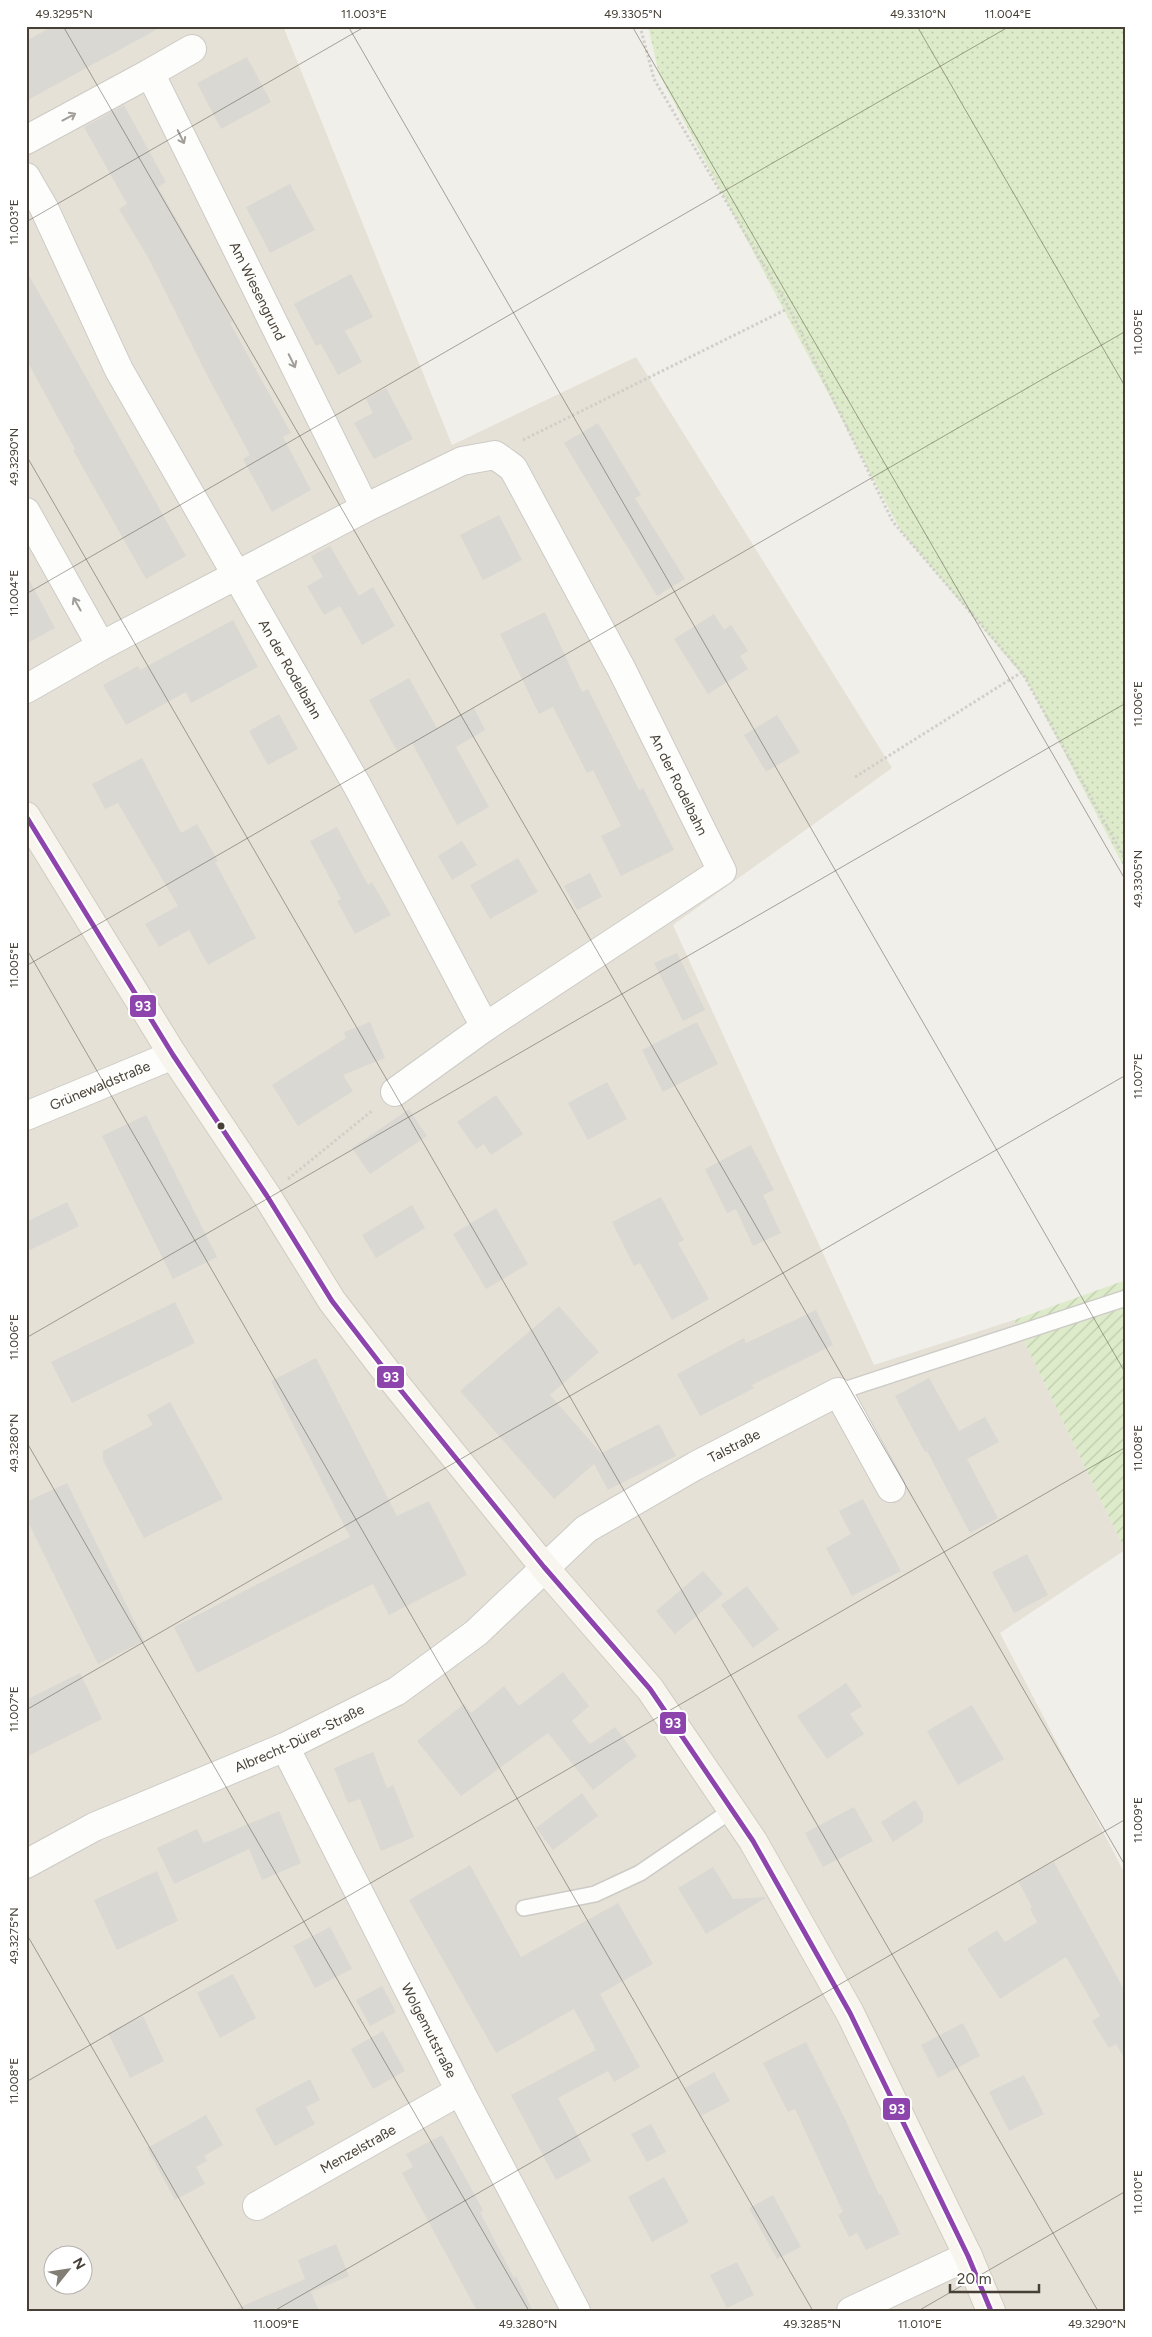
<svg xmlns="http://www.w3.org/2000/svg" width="1152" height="2337" viewBox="0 0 1152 2337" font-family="Figtree,sans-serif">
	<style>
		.residential { fill: #e5e1d7; fill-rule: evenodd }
		.grass { fill: url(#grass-dots) }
		.garden { fill: url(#garden-furrows) }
		.building { fill: #dad8d2 }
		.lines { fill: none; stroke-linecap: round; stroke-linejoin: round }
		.service-casing { stroke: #cdcbc6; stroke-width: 18 }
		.minor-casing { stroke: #cdcbc6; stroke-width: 30 }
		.secondary-casing { stroke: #d0ccc1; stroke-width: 30 }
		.path { stroke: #d1cfca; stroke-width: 3; stroke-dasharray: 2.5 2.5; stroke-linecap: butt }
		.service { stroke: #fdfdfc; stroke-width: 15 }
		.minor { stroke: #fdfdfc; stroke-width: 28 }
		.secondary { stroke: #f7f5ee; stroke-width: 28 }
		.bus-1-casing { stroke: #fff; stroke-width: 9 }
		.bus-1 { stroke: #8e44ad; stroke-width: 5 }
		.oneway { stroke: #a29e99 }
		.ticks { fill: none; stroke: #474036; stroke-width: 1; stroke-opacity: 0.45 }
		.bus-dot { fill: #474036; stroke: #fff; stroke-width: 2 }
		.labels { text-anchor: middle; stroke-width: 4.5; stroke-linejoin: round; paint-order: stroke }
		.street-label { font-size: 14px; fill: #474036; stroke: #fff }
		.line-badge { stroke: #fff; stroke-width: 2 }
		.badge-label { font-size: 14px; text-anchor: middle; font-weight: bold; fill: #fff }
		.neatline { fill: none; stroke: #474036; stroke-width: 2 }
		.ticks-label { font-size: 12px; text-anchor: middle; fill: #474036 }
	</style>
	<defs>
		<pattern id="grass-dots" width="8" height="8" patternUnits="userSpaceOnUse" patternTransform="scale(1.25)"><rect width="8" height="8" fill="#ddebca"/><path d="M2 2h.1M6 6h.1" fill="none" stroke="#bfcbae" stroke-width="1.8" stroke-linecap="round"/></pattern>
		<pattern id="garden-furrows" width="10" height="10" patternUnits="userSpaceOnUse" patternTransform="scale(1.25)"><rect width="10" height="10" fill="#ddebca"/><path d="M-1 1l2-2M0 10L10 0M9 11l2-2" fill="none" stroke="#bfcbae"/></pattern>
	</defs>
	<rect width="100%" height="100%" fill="#f1efea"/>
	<path class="residential" d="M26,26H283L452,445L636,357L892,768L673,925L874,1365L1014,1320L1125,1550L1000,1633L1126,1876V2311H26ZM52,2254H82V2284H52Z"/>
	<polygon class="grass" points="648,26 1126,26 1126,871 1027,681 901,531 659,74"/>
	<polygon class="garden" points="1126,1280 1126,1549 1125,1550 1014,1320"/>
	<g class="building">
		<polygon points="53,26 163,26 26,101 26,41"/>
		<polygon points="247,57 271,102 221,129 197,83"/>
		<polygon points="124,105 166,182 158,187 205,269 233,322 230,323 291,433 283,437 311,490 272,512 243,459 250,455 208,377 149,259 119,209 127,204 84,127"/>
		<polygon points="290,184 315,230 270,253 246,207"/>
		<polygon points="26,270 186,556 146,579 73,450 75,449 26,359"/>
		<polygon points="351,274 373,317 345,331 362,362 338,375 321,344 316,346 294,304"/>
		<polygon points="386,388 413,439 374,459 354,423 373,413 366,399"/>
		<polygon points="598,423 641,495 635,498 685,579 657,596 564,443"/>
		<polygon points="499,515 522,560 483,580 460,535"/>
		<polygon points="330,546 359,596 373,587 395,626 362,645 340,606 324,615 307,586 323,577 311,556"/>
		<polygon points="26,574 55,628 26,644"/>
		<polygon points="545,612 582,692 588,689 639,790 643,788 674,850 621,876 601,836 621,826 593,770 587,773 553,707 539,714 500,634"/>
		<polygon points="714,614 724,630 731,625 748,651 740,656 748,669 708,694 674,639"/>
		<polygon points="233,620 258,667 191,703 186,692 126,725 103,685 138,666 140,670"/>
		<polygon points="409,678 437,728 474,708 485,730 456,747 489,807 457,825 412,743 397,751 369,700"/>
		<polygon points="279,714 298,749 268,765 249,731"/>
		<polygon points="777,715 800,752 766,772 744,735"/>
		<polygon points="142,758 181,833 197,824 218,861 215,862 256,938 208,965 189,930 159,947 145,924 178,906 118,803 105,809 92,784"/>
		<polygon points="337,827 368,885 372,882 391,915 355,934 337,901 341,899 310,841"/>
		<polygon points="462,841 477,865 452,880 438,856"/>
		<polygon points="518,858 538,892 490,919 470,885"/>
		<polygon points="590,873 602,897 577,910 564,886"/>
		<polygon points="677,953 705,1010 683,1021 654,963"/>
		<polygon points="370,1022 385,1058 343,1075 353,1091 298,1126 272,1085 346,1038 344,1032"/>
		<polygon points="697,1022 718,1064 663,1092 642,1050"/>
		<polygon points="607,1082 627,1119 588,1140 568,1103"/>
		<polygon points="496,1095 523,1134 491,1155 484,1144 476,1149 457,1122"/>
		<polygon points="409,1109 427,1136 370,1174 352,1148"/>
		<polygon points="146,1115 217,1257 173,1279 102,1136"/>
		<polygon points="751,1145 774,1190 763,1195 781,1233 753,1246 736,1209 727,1213 705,1169"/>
		<polygon points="661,1197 684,1240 678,1243 709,1299 672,1320 640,1263 634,1266 612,1222"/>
		<polygon points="67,1202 79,1226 26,1252 26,1222"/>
		<polygon points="412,1205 425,1228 376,1258 362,1235"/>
		<polygon points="496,1208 528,1264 486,1289 453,1234"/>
		<polygon points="175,1302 195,1343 72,1403 51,1362"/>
		<polygon points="559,1306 599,1352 550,1395 601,1453 659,1424 676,1456 608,1490 594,1464 554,1499 460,1391"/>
		<polygon points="816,1310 833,1345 752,1385 754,1388 700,1416 677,1374 744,1338 746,1343"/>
		<polygon points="316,1358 397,1516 429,1501 467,1575 389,1615 373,1584 197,1673 174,1627 350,1537 271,1381"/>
		<polygon points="929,1378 959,1431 985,1417 999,1442 967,1459 998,1518 970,1533 927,1451 925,1452 895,1396"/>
		<polygon points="170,1402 223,1499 144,1538 103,1460 103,1451 153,1425 147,1415"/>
		<polygon points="67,1483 144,1641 98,1664 26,1518 26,1502"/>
		<polygon points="863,1499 901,1571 852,1596 826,1548 851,1534 839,1511"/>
		<polygon points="1027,1554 1048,1595 1014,1613 992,1572"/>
		<polygon points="703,1571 723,1594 675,1634 656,1611"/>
		<polygon points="747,1586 779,1629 753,1648 721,1605"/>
		<polygon points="563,1672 589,1706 572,1721 590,1744 615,1727 637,1756 593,1790 548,1733 461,1796 417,1741 464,1704 471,1713 504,1686 519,1706"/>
		<polygon points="80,1673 102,1719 26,1757 26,1700"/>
		<polygon points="846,1683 862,1706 850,1714 864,1734 827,1759 797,1716"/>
		<polygon points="972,1705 1004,1759 958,1785 927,1731"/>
		<polygon points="373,1752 387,1788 393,1785 414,1837 381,1851 360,1799 348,1803 334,1768"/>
		<polygon points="582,1793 598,1816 553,1850 536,1828"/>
		<polygon points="915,1800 923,1813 923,1822 893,1842 881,1822"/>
		<polygon points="854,1807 873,1841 823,1867 805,1833"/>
		<polygon points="279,1811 301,1863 262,1880 249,1849 174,1884 157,1848 197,1829 204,1843"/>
		<polygon points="1054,1862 1126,1993 1126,2061 1116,2044 1109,2048 1092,2021 1100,2016 1066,1957 1000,1999 967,1949 997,1930 1005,1942 1037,1922 1030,1909 1032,1907 1018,1881"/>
		<polygon points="470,1865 521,1957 618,1903 653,1964 600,1994 640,2067 614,2082 608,2071 558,2098 591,2161 556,2180 511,2095 596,2050 574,2009 496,2053 409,1900"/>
		<polygon points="713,1867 733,1899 767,1897 706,1934 678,1888"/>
		<polygon points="157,1871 178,1921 117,1950 94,1900"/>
		<polygon points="330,1927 352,1969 315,1988 293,1946"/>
		<polygon points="233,1974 256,2018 220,2038 197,1993"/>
		<polygon points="382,1986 396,2012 370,2026 356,2000"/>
		<polygon points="143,2016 164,2061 130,2078 108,2033"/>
		<polygon points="963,2023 980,2056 938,2078 921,2045"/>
		<polygon points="383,2031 405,2071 373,2089 351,2049"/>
		<polygon points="806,2042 846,2121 879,2195 881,2194 900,2234 866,2250 857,2233 849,2237 838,2215 843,2212 795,2109 788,2112 763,2063"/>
		<polygon points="714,2072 730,2101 701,2116 685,2088"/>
		<polygon points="1024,2075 1044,2114 1009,2131 989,2092"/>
		<polygon points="310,2079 320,2100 306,2107 315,2124 275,2146 255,2109"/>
		<polygon points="206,2115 223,2145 204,2156 207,2161 196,2167 205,2184 175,2200 147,2148"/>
		<polygon points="651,2124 666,2152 647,2162 631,2134"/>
		<polygon points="442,2135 483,2210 480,2212 514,2278 516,2276 533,2311 477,2311 402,2173 413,2167 406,2154"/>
		<polygon points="664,2177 689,2222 652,2242 628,2197"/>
		<polygon points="773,2195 801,2247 777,2259 749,2208"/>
		<polygon points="336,2244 349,2276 311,2292 319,2311 231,2311 305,2279 298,2260"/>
		<polygon points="737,2262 754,2295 727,2308 710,2275"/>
	</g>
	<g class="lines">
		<g class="service-casing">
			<g id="service">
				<polyline points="838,1392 1126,1298"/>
				<polyline points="524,1908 595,1894 640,1873 732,1810"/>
			</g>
		</g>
		<g class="minor-casing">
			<g id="minor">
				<polyline points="150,73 192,49"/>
				<path id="s1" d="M26,140L150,73L365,508"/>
				<path id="s2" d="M26,177L44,208L119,370L358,787L485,1027"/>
				<polyline points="26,512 101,646"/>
				<path id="s3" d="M26,689L101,646L365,508L462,461L495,455L513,468L621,668L722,871L485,1027L395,1092"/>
				<path id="s4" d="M26,1116L173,1055"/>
				<path id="s5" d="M285,1747L460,2091L576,2311"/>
				<path id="s6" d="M26,1864L94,1827L285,1747L397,1691L476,1633L586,1529L695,1466L838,1392L891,1488"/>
				<path id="s7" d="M257,2206L460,2091"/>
				<polyline points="851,2311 968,2256"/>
			</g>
		</g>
		<g class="secondary-casing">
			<polyline id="secondary" points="26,816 173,1055 267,1196 332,1301 399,1388 544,1567 650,1689 753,1841 850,2013 968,2256 991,2311"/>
		</g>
		<g class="path">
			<polyline points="640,26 654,79 789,308 893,522 1022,672 1126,861"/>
			<polyline points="523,440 789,308"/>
			<polyline points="855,777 1022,672"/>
			<polyline points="288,1179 373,1110"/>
		</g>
		<use href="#service" class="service"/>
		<use href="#minor" class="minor"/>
		<use href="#secondary" class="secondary"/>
		<g class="bus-1-casing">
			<polyline id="bus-1" points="26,816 173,1055 267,1196 332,1301 399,1388 544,1567 650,1689 753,1841 850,2013 968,2256 991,2311"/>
		</g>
		<use href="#bus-1" class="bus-1"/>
	</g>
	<defs><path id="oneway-shaft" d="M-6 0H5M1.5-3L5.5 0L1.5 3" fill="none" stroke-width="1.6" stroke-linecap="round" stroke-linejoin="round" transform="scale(1.25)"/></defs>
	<g class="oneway">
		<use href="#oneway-shaft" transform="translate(69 117) rotate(-28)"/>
		<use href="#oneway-shaft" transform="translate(181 137) rotate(64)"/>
		<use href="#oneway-shaft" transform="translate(292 361) rotate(64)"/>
		<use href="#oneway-shaft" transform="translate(77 604) rotate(-119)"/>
	</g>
	<path class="ticks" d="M63,26L1126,1867M348,26L1126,1374M632,26L1126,881M917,26L1126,388M26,222L366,26M26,455L1098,2311M26,594L1010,26M26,948L813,2311M26,966L1126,331M26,1338L1126,703M26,1441L529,2311M26,1710L1126,1075M26,1933L244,2311M26,2082L1126,1447M274,2311L1126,1819M918,2311L1126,2191"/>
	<circle class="bus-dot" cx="221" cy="1126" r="4.5"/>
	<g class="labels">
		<g class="street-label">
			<text dy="5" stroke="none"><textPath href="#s1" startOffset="384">Am Wiesengrund</textPath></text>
			<text dy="5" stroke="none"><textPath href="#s2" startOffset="559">An der Rodelbahn</textPath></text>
			<text dy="5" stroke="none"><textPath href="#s3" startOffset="905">An der Rodelbahn</textPath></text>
			<text dy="5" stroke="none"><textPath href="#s4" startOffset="80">Grünewaldstraße</textPath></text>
			<text dy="5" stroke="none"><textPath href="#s6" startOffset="829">Talstraße</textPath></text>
			<text dy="5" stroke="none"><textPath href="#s6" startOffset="301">Albrecht-Dürer-Straße</textPath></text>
			<text dy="5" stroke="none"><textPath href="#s5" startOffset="318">Wolgemutstraße</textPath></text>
			<text dy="5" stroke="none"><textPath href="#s7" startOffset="116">Menzelstraße</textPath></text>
		</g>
	</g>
	<g class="line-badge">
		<rect x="129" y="994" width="28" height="24" rx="5" fill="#8e44ad"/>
		<rect x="376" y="1365" width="29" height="24" rx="5" fill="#8e44ad"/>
		<rect x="659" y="1711" width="28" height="24" rx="5" fill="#8e44ad"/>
		<rect x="882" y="2097" width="29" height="24" rx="5" fill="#8e44ad"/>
	</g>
	<g class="badge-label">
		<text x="143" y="1011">93</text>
		<text x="391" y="1382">93</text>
		<text x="673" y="1728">93</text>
		<text x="897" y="2114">93</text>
	</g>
	<rect width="1152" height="2337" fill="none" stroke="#ffffff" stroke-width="55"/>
	<g transform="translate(68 2270) rotate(60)"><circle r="24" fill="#ffffff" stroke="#b5b3af"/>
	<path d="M0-4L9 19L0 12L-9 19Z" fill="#827d75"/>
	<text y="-8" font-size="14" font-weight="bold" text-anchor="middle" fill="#474036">N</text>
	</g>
	<path d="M950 2284v8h89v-8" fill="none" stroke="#474036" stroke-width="2.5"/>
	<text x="957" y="2284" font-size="15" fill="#474036" stroke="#ffffff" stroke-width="4" paint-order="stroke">20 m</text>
	<rect x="28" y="28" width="1096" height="2282" class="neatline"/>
	<g class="ticks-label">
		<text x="64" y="18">49.3295°N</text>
		<text x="364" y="18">11.003°E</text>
		<text x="633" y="18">49.3305°N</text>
		<text x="918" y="18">49.3310°N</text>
		<text x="1008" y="18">11.004°E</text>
		<text transform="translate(14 222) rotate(-90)" y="4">11.003°E</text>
		<text transform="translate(1138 332) rotate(-90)" y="4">11.005°E</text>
		<text transform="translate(14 457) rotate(-90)" y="4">49.3290°N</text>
		<text transform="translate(14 593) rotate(-90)" y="4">11.004°E</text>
		<text transform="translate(1138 704) rotate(-90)" y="4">11.006°E</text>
		<text transform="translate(1138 879) rotate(-90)" y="4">49.3305°N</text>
		<text transform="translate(14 965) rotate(-90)" y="4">11.005°E</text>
		<text transform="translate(1138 1076) rotate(-90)" y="4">11.007°E</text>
		<text transform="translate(14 1337) rotate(-90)" y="4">11.006°E</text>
		<text transform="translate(14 1443) rotate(-90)" y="4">49.3280°N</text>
		<text transform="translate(1138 1448) rotate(-90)" y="4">11.008°E</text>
		<text transform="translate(14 1709) rotate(-90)" y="4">11.007°E</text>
		<text transform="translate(1138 1820) rotate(-90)" y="4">11.009°E</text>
		<text transform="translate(14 1936) rotate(-90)" y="4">49.3275°N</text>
		<text transform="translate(14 2081) rotate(-90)" y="4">11.008°E</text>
		<text transform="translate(1138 2192) rotate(-90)" y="4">11.010°E</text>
		<text x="276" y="2328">11.009°E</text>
		<text x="528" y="2328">49.3280°N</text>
		<text x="812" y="2328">49.3285°N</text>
		<text x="920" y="2328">11.010°E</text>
		<text x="1097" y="2328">49.3290°N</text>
	</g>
</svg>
